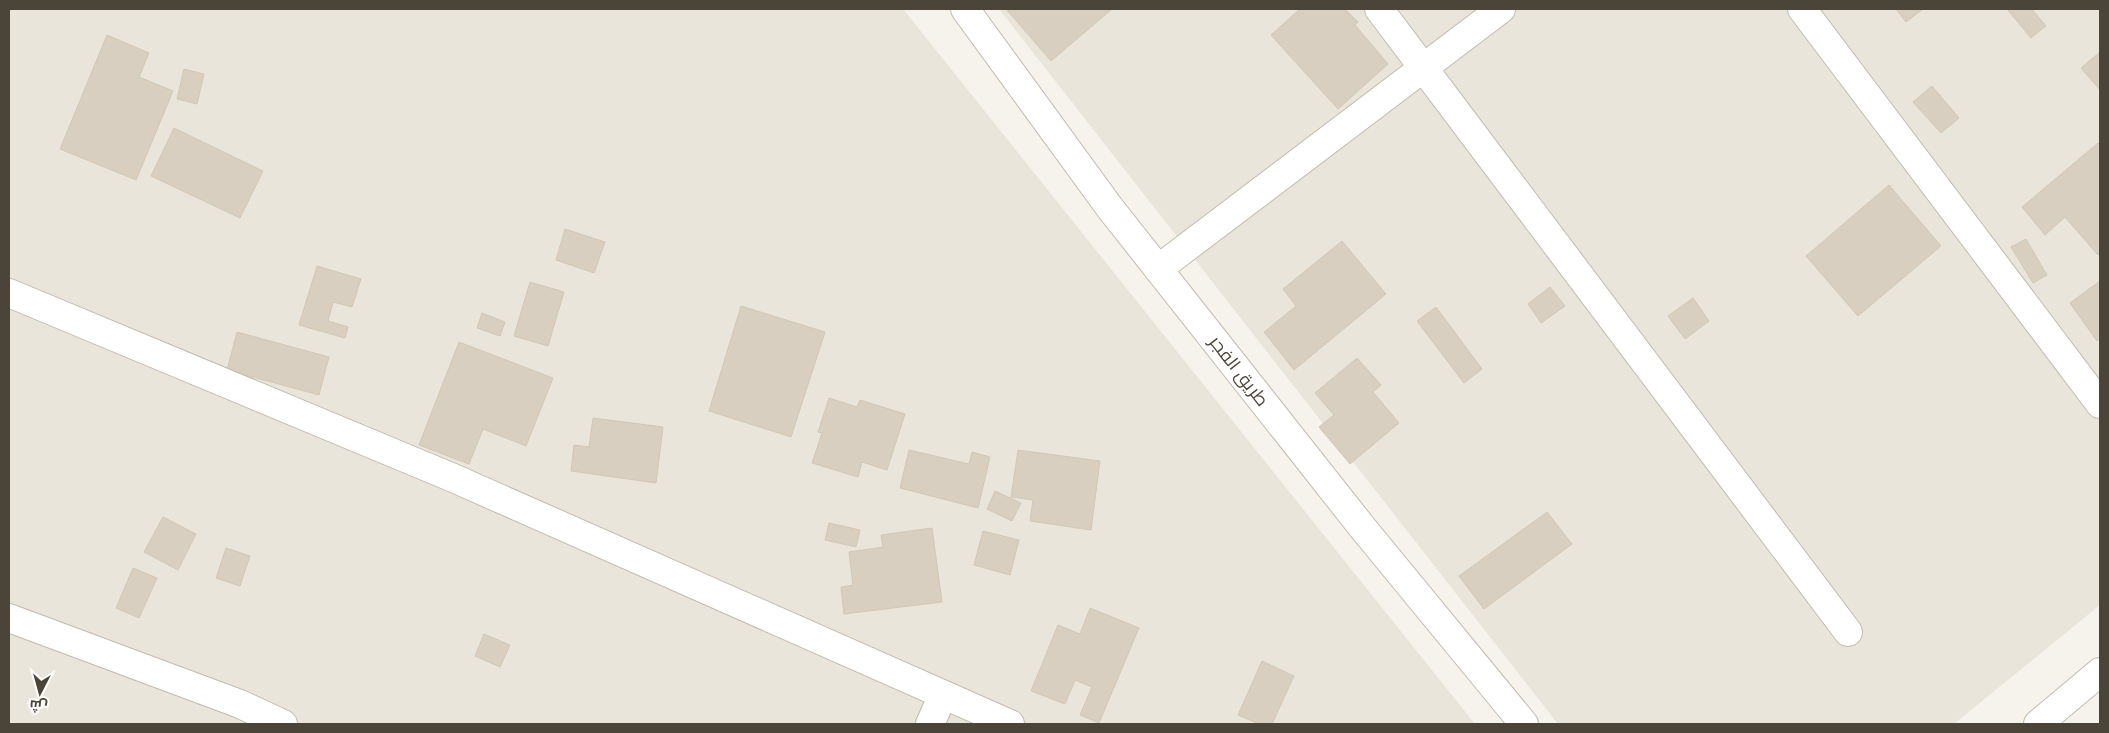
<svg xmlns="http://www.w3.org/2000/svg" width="2109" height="733" viewBox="0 0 2109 733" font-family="Montserrat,Cairo,sans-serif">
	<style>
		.residential { fill: #eae5da }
		.building { fill: #d8cfc1; stroke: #d3c7b4 }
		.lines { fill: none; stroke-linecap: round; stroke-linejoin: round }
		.minor-casing { stroke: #c2bbae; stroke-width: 30 }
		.minor { stroke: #fff; stroke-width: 28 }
		.labels { text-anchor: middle; stroke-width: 4; stroke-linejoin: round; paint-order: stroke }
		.street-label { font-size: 18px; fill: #4b4439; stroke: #fff }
	</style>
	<rect width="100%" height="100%" fill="#f6f3ec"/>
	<g class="residential">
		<polygon points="9,9 903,9 1475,724 9,724"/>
		<polygon points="999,9 2100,9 2100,605 1954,724 1558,724"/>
	</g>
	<g class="building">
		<polygon points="1006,9 1112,9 1051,61"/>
		<polygon points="1300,9 1345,9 1358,22 1355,25 1388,64 1338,109 1271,35"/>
		<polygon points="1896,9 1923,9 1906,22"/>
		<polygon points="2007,9 2032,9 2046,26 2031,38"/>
		<polygon points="107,35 149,53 139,77 173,91 136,180 60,149"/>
		<polygon points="2100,52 2100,90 2081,68"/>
		<polygon points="184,69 204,74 197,104 177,99"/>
		<polygon points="1932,86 1959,118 1941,133 1913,102"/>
		<polygon points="174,128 263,171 240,218 151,176"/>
		<polygon points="2098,143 2100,145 2100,254 2098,255 2065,217 2045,235 2022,207"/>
		<polygon points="1889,185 1941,246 1858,316 1806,256"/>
		<polygon points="565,229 605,242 594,273 556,260"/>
		<polygon points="2026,239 2047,275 2033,283 2011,247"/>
		<polygon points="1342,241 1386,294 1294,370 1264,332 1296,306 1283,289"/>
		<polygon points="317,266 361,279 352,307 333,302 328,321 348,327 345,338 299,325"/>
		<polygon points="2100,281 2100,338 2097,341 2070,303"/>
		<polygon points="530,282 564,292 548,346 514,336"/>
		<polygon points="1550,287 1565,306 1541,323 1528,304"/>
		<polygon points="1693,298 1709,321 1685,339 1668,316"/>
		<polygon points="741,306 825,332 791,437 709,411"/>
		<polygon points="1436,307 1482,369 1464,383 1417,321"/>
		<polygon points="482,313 505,322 500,336 477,328"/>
		<polygon points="237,332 329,357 319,395 227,370"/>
		<polygon points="459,342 553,378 526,446 483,429 469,464 419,445"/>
		<polygon points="1357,358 1381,385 1373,392 1399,423 1350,464 1319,427 1334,415 1315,393"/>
		<polygon points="829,398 857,407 860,400 905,414 887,470 862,462 858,477 812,463 822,433 818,432"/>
		<polygon points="593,418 663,427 656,483 571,471 574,445 589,447"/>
		<polygon points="909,450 969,464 972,452 990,457 978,508 900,488"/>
		<polygon points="1018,450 1100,461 1091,530 1030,521 1033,500 1011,497"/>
		<polygon points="995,491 1021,503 1012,521 987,509"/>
		<polygon points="1547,512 1572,544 1484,609 1459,576"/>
		<polygon points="163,517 196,534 178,570 144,552"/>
		<polygon points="829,523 860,530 856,547 825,540"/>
		<polygon points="932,528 942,602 844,614 841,587 853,585 849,552 883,547 881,535"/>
		<polygon points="983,531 1019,540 1010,575 974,565"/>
		<polygon points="226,548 250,556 240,586 216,578"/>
		<polygon points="133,568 157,578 139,618 116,608"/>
		<polygon points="1090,608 1139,628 1099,723 1080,715 1092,687 1075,680 1065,704 1031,691 1058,625 1080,634"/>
		<polygon points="484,634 510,645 500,667 475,656"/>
		<polygon points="1262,661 1294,676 1272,724 1259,724 1238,715"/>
	</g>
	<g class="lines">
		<g class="minor-casing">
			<g id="minor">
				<polyline points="965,9 1110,208 1362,527 1524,724"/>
				<polyline points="1379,9 1848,632"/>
				<polyline points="1802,9 2100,404"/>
				<polyline points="1158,269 1501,9"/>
				<polyline points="9,293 451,477 1010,724"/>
				<polyline points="9,618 240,704 283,724"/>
				<polyline points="930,724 943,695"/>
				<polyline points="2038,724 2100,672"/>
			</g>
		</g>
		<use href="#minor" class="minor"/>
	</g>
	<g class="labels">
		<g class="street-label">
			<text transform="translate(1239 371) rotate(52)" y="6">طريق الفجر</text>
		</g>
	</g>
	<rect width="2109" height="733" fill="none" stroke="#4b4439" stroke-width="20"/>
	<g transform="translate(40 693) rotate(186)" stroke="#ffffff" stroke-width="4" paint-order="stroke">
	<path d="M0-4L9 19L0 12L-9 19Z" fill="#4b4439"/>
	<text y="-8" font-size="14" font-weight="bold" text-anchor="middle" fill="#4b4439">ش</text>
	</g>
</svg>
